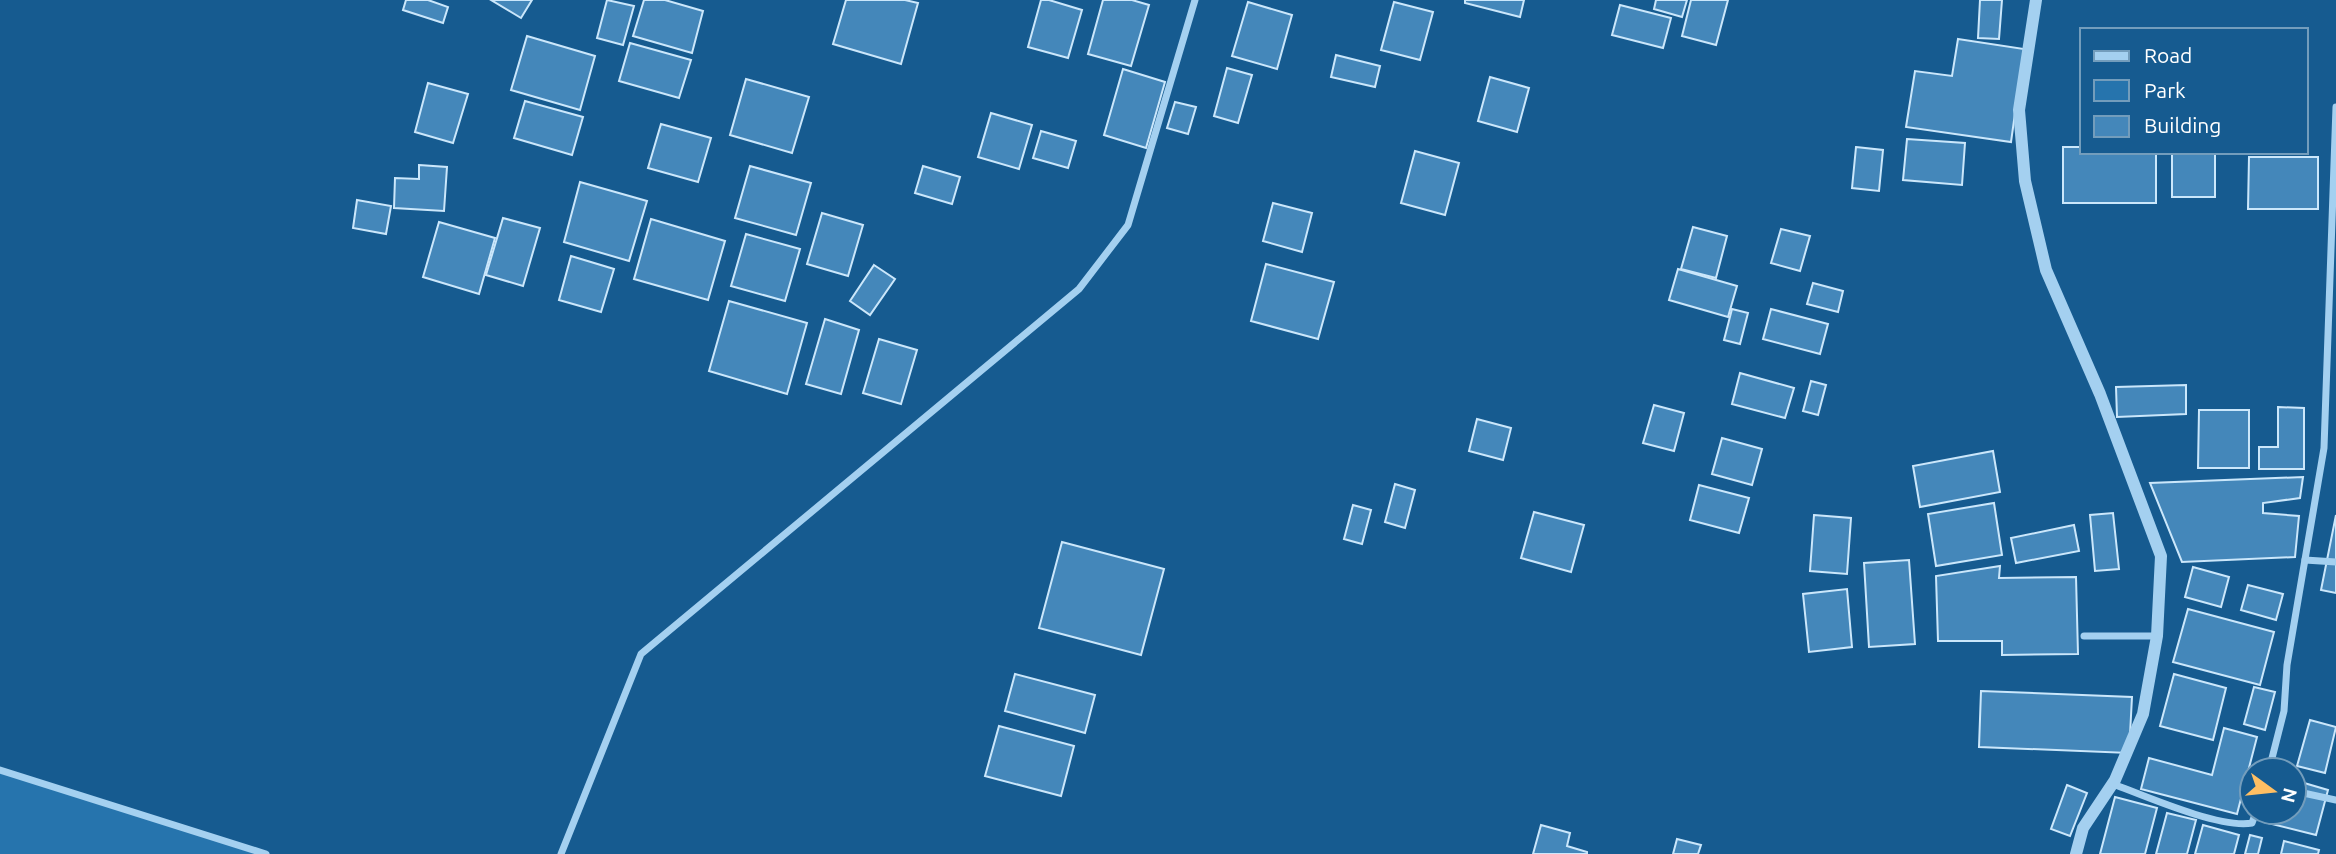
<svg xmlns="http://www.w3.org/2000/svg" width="2336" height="854" viewBox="0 0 2336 854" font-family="Ubuntu,sans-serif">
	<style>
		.green { fill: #2674ad }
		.building { fill: #4487ba; stroke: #cbe7fb; stroke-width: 2 }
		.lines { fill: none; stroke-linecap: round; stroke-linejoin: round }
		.minor { stroke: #a4d0f0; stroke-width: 7 }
		.tertiary { stroke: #a4d0f0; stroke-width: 12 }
	</style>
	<rect width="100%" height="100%" fill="#165b90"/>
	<polygon class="green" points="0,770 266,854 0,854"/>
	<g class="building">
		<polygon points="406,0 428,0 448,7 443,23 403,10"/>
		<polygon points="491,0 532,0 521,18"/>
		<polygon points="607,0 634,6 623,45 597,38"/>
		<polygon points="644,0 665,0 703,11 692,53 633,36"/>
		<polygon points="846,0 905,0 918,3 901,64 833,44"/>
		<polygon points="1041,0 1049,0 1082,10 1068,58 1028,47"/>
		<polygon points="1103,0 1132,0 1149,5 1131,66 1088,54"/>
		<polygon points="1465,0 1524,0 1520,17 1465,3"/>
		<polygon points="1656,0 1687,0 1682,17 1654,9"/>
		<polygon points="1691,0 1728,0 1716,45 1682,36"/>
		<polygon points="1980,0 2002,0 1999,39 1978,38"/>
		<polygon points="1248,2 1292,15 1277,69 1232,56"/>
		<polygon points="1394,2 1433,12 1420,60 1381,50"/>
		<polygon points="1620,5 1671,18 1663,48 1612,35"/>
		<polygon points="527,36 595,56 580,110 511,90"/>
		<polygon points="1958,39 2024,49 2011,142 1906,127 1915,71 1952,76"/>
		<polygon points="630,43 691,60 679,98 619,81"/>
		<polygon points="1336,55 1380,66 1375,87 1331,77"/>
		<polygon points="1227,68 1252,75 1238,123 1214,116"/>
		<polygon points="1123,69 1165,82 1146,148 1104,135"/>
		<polygon points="1490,77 1529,88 1517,132 1478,121"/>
		<polygon points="746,79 809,97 792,153 730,135"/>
		<polygon points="428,83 468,94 453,143 415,132"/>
		<polygon points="525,101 583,117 572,155 514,138"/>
		<polygon points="1175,102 1196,107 1188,134 1167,128"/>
		<polygon points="991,113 1032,125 1019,169 978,157"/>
		<polygon points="661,124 711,138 698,182 648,168"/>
		<polygon points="1041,131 1076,141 1068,168 1033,158"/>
		<polygon points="1907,139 1965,143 1962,185 1903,180"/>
		<polygon points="1856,147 1883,150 1879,191 1852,188"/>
		<polygon points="2063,147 2082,147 2082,152 2156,152 2156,203 2063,203"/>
		<polygon points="1415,151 1459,163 1445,215 1401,203"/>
		<rect x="2172" y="152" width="43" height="45"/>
		<polygon points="2249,157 2318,157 2318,209 2248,209"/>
		<polygon points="419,165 447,167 444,211 394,208 395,178 419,179"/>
		<polygon points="750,166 811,183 796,235 735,218"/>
		<polygon points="923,166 960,177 952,204 915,193"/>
		<polygon points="580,182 647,201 629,261 564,242"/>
		<polygon points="357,200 391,206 386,234 353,228"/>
		<polygon points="1273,203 1312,213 1302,252 1263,241"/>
		<polygon points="822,213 863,225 848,276 807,264"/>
		<polygon points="503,218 540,228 523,286 486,275"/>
		<polygon points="651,219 725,241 708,300 634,279"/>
		<polygon points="439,222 495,238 479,294 423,277"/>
		<polygon points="1693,227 1727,236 1716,278 1681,269"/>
		<polygon points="1781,229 1810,236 1800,271 1771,263"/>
		<polygon points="746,234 800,249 785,301 731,286"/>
		<polygon points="571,256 614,269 601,312 559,300"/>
		<polygon points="1266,264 1334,282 1318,339 1251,321"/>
		<polygon points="874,265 895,279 870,315 850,301"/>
		<polygon points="1678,269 1737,286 1728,317 1669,300"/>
		<polygon points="1813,283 1843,291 1838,312 1807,304"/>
		<polygon points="729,301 807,323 787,394 709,371"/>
		<polygon points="1732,309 1748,313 1740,344 1724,340"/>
		<polygon points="1771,309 1828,324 1820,354 1763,339"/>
		<polygon points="825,319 859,330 841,394 806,384"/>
		<polygon points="879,339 917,350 901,404 863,393"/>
		<polygon points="1740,373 1794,388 1785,418 1732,404"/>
		<polygon points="1811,381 1826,385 1818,415 1803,411"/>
		<polygon points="2186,385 2186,414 2117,417 2116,387"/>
		<polygon points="1654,405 1684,413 1674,451 1643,443"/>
		<polygon points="2278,407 2304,408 2304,469 2259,469 2259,447 2278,447"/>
		<polygon points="2199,410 2249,410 2249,468 2198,468"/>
		<polygon points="1477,419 1511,428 1503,460 1469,451"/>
		<polygon points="1722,438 1762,449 1752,485 1712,474"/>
		<polygon points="1993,451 2000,492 1920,507 1913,466"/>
		<polygon points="2303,477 2300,498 2263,503 2263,513 2299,516 2295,557 2182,562 2150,483"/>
		<polygon points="1395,484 1415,490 1405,528 1385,522"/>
		<polygon points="1699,485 1749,498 1739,533 1690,520"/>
		<polygon points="1994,503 2002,555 1936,566 1928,514"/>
		<polygon points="1353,505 1371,510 1362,544 1344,539"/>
		<polygon points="1534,512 1584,525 1571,572 1521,558"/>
		<polygon points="2113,513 2119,569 2095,571 2090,515"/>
		<polygon points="1814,515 1851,518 1847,574 1810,571"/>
		<polygon points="2336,515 2336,593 2321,590"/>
		<polygon points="2074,525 2079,551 2016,563 2011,538"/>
		<polygon points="1062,542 1164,569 1141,655 1039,628"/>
		<polygon points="1909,560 1915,644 1869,647 1864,563"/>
		<polygon points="2000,566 1999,578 2076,577 2078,654 2002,655 2002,641 1938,641 1936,576"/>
		<polygon points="2193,567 2229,577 2221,607 2185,597"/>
		<polygon points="2248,585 2283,594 2276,620 2241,610"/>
		<polygon points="1847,589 1852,647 1809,652 1803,594"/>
		<polygon points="2188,609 2274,632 2260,685 2173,662"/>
		<polygon points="1015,674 1095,695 1085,733 1005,711"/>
		<polygon points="2174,674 2226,688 2213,740 2160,726"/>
		<polygon points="2254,687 2275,692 2265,730 2244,724"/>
		<polygon points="1981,691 2132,697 2129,753 1979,747"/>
		<polygon points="2310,720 2336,727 2325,773 2297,766"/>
		<polygon points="999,726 1074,746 1061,796 985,776"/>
		<polygon points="2224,728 2257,737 2237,814 2141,789 2149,758 2212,775"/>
		<polygon points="2294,780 2328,790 2316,835 2264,822 2267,812 2294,812"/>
		<polygon points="2067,785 2087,793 2070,836 2051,829"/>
		<polygon points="2115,797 2157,808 2145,854 2100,854"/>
		<polygon points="2167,813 2196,820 2187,854 2156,854"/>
		<polygon points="1541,825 1570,833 1567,846 1587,852 1587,854 1533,854"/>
		<polygon points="2203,825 2239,835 2234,854 2195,854"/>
		<polygon points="2250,835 2262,838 2258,854 2245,854"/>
		<polygon points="1677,839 1701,845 1698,854 1673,854"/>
		<polygon points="2284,841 2319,850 2318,854 2281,854"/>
	</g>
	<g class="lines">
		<g class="minor">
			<polyline points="2305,560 2336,562"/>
			<polyline points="2084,636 2157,636"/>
			<polyline points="0,770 266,854"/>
			<polyline points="2269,770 2284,711 2287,665 2324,448 2336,107"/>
			<path d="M2113,784C2145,796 2220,829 2252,823L2256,812"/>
			<polyline points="2294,791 2336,800"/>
			<polyline points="561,854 641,654 1079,289 1128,225 1195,0"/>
		</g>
		<polyline class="tertiary" points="2036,0 2019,110 2025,181 2046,270 2100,394 2161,556 2157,636 2143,714 2115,780 2083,828 2076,854"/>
	</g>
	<rect x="2080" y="28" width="228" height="126" fill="#165b90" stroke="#739dbc" stroke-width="2"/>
	<rect x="2094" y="51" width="35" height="10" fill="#a4d0f0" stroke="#739dbc" stroke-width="2"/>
	<text x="2144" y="63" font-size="21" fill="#ffffff">Road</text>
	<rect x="2094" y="80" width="35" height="21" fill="#2674ad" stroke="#739dbc" stroke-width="2"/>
	<text x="2144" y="98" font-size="21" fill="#ffffff">Park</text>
	<rect x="2094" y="116" width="35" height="21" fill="#4487ba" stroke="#739dbc" stroke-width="2"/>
	<text x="2144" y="133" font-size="21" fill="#ffffff">Building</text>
	<g transform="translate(2273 791) rotate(105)"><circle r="33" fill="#165b90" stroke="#739dbc" stroke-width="2"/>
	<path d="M0-5L12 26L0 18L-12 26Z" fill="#ffbf63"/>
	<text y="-10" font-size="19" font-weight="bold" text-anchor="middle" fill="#ffffff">N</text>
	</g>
</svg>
